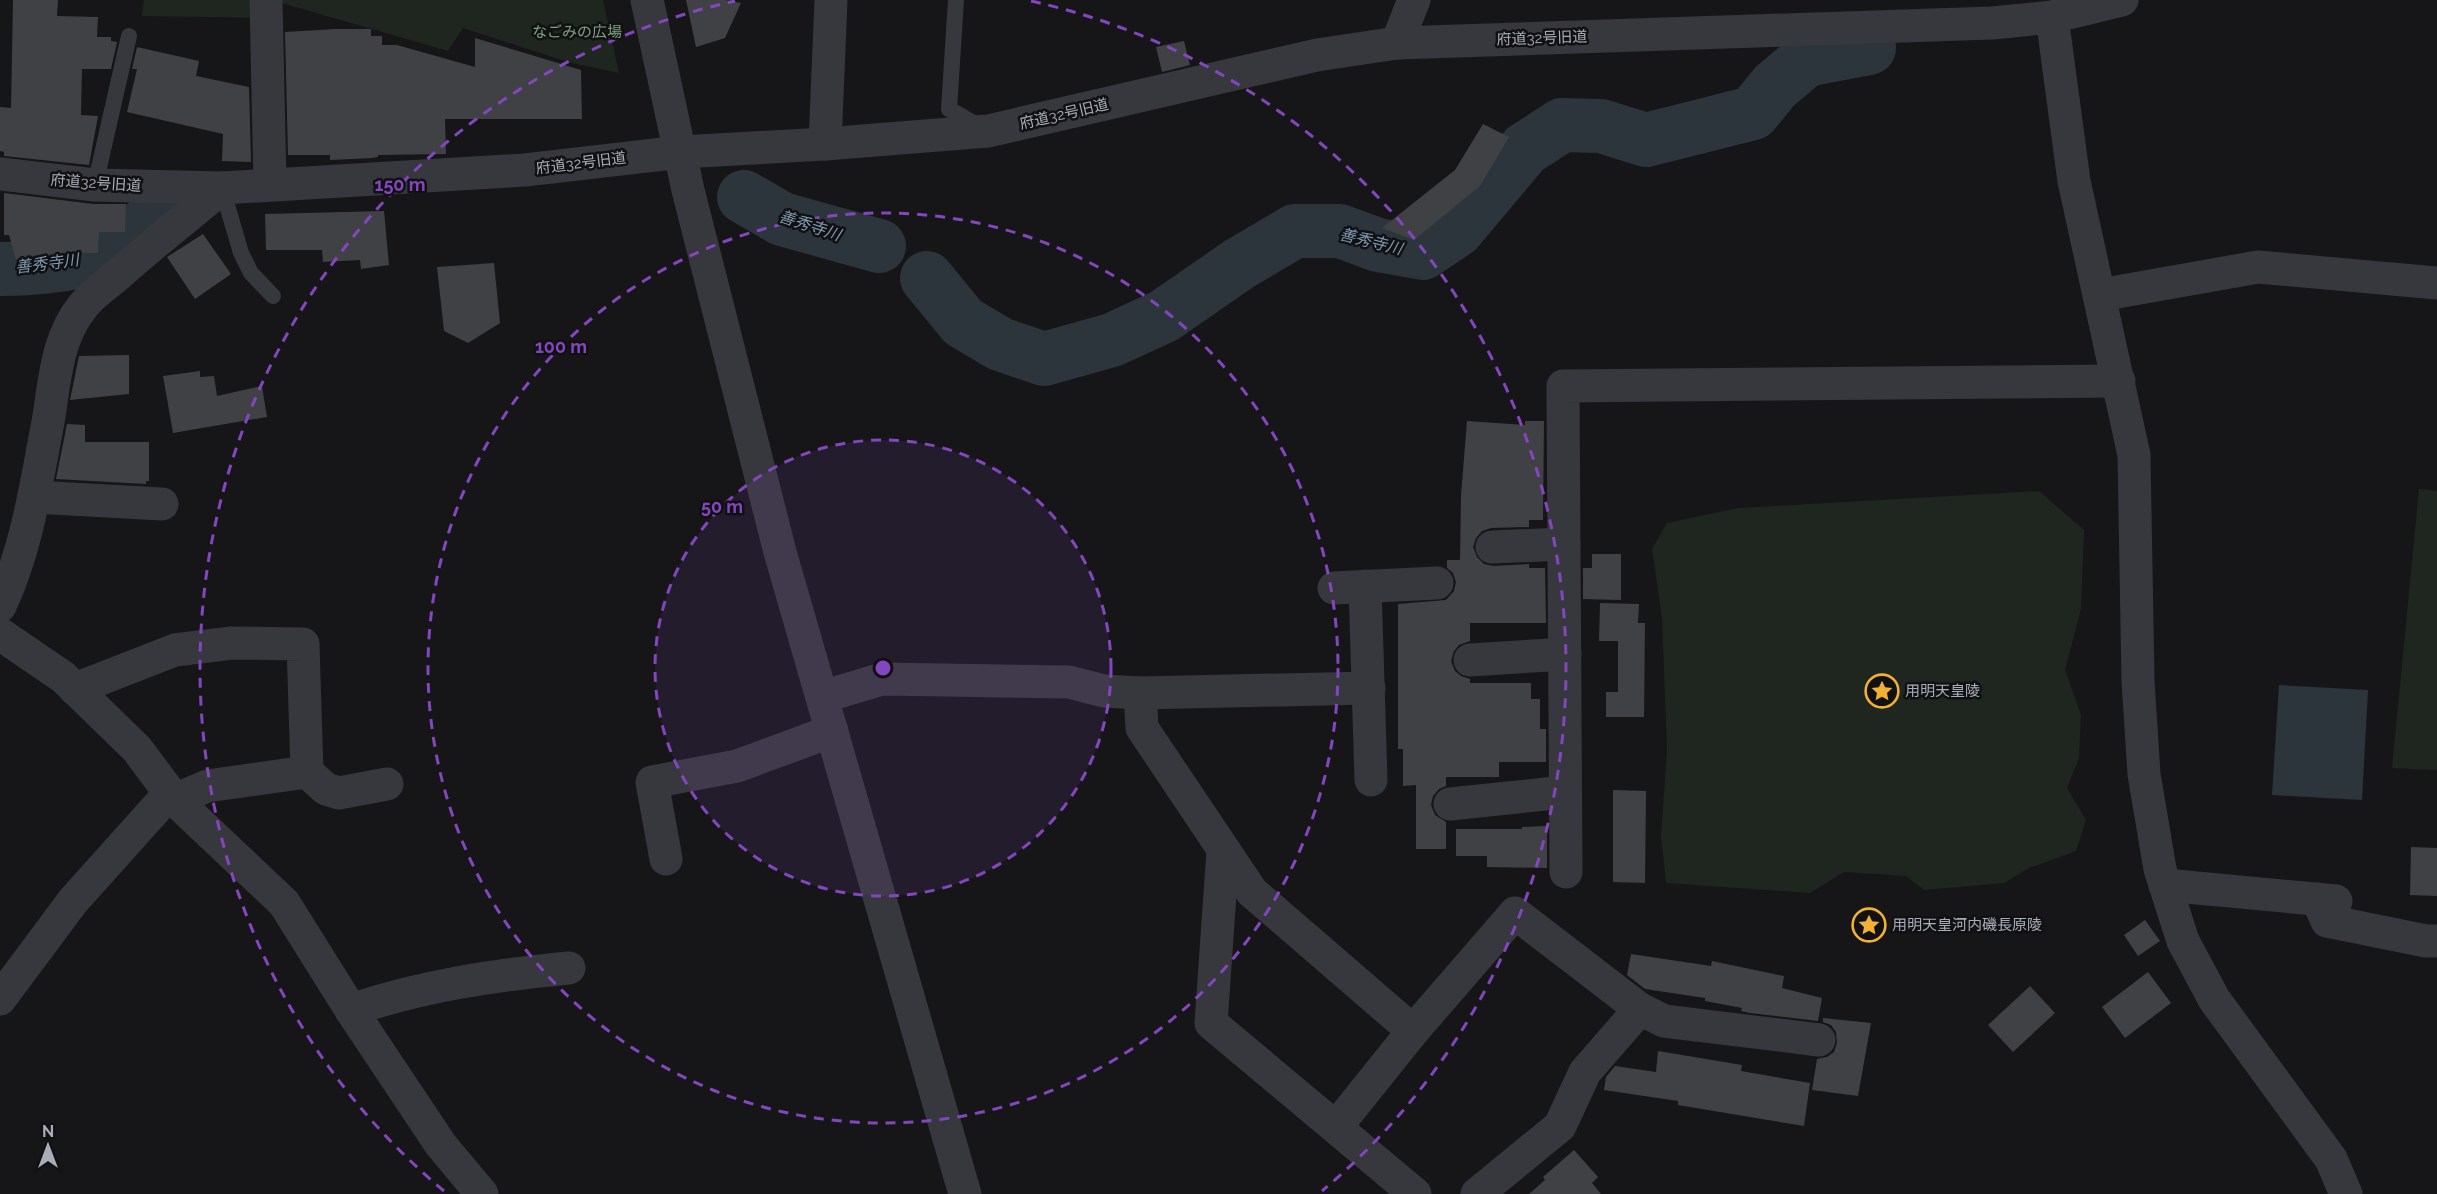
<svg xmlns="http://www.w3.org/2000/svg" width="2437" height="1194" viewBox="0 0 2437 1194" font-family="Raleway,'Noto Sans JP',sans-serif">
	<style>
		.green { fill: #1e261f }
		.water { fill: #2c353c }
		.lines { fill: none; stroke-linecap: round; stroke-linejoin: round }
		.river { stroke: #2c353c; stroke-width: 54 }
		.building { fill: #404145 }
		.service { stroke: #37383d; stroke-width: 16 }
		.minor { stroke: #37383d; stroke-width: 33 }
		.tertiary { stroke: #37383d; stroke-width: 33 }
		.ring { fill: none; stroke: #8446be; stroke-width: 3; stroke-dasharray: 10 8 }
		.labels { text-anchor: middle; stroke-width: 5; stroke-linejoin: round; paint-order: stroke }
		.park-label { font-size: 15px; fill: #7fa381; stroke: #111113 }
		.street-label { font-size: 15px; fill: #a8adb8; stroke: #111113 }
		.poi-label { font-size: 15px; fill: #a8adb8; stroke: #111113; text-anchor: start }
		.water-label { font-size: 16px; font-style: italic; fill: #7f9bb3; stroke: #111113 }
		.centre { fill: #8446be; stroke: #111113; stroke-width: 3 }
		.ring-label { font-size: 18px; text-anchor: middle; font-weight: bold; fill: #8446be; stroke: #111113; stroke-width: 5; stroke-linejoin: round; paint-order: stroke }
	</style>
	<rect width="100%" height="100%" fill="#161618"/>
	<g class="green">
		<polygon points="144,0 603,0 619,73 568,62 463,28 448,51 275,1 272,18 142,16"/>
		<polygon points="2419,489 2437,491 2437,770 2392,768"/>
		<polygon points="2039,491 2084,530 2081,609 2065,670 2081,715 2079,758 2067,788 2086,820 2076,851 2029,868 2004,883 1924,890 1906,876 1844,872 1810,893 1666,883 1661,836 1667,750 1662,618 1652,549 1667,523 1738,508"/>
	</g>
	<polygon class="water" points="2279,685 2368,690 2362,800 2272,795"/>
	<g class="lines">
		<g class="river">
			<polyline points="744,197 782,219 879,246"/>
			<path d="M0,269C32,269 86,265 113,249C128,240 141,227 154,217"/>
			<polyline points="927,278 963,322 1000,344 1044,359 1112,340 1164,316 1239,264 1295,231 1340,231 1378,245 1423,253 1457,230 1525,149 1562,125 1601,126 1646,140 1753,113 1775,86 1806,60 1869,48"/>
		</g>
	</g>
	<g class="building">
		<polygon points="13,0 58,0 57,16 98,17 97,37 111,37 111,41 117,42 111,69 82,69 81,115 98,116 89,165 4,156 4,152 0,151 0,107 11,108"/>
		<polygon points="686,0 725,0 741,3 725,38 696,47"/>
		<polygon points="335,29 371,29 371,36 382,36 382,45 397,45 475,67 475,38 581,70 582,119 445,119 446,154 378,155 378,157 372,158 330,160 330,155 288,155 285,32"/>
		<polygon points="1184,41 1190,65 1162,72 1156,47"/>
		<polygon points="137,47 199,61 196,76 249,87 251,162 222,161 223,134 127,112 137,69 132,69"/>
		<polygon points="1483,124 1509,137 1480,186 1414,240 1382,228 1455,170"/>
		<polygon points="4,193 93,204 126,204 125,232 99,232 98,253 75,253 76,260 16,260 9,235 4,235"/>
		<polygon points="384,211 389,265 361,269 360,260 323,262 322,250 266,250 265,214"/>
		<polygon points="203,234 231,274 195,299 167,257"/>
		<polygon points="494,263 500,323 468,343 444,331 437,267"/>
		<polygon points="129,355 129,394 70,400 79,356"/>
		<polygon points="200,371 200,377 214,376 217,396 262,386 267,417 173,433 163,376"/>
		<polygon points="1467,421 1525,425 1525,421 1544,421 1543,520 1529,520 1529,527 1491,528 1482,531 1476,538 1473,547 1477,557 1484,564 1493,566 1529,564 1529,568 1545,568 1546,623 1470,623 1470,641 1459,645 1454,651 1451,661 1455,671 1461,676 1470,679 1470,683 1531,683 1531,699 1540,699 1540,729 1546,729 1546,762 1499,762 1499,777 1446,777 1446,786 1439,789 1433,796 1431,805 1435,815 1446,822 1446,849 1416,849 1416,785 1403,786 1403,749 1398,749 1398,604 1446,600 1454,591 1456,582 1453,573 1447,568 1447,560 1460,560 1461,495"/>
		<polygon points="67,424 85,425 85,442 149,442 149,481 146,481 146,484 56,479"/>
		<polygon points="1592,554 1621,554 1621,600 1583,599 1583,568 1592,568"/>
		<polygon points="1600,603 1639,604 1638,623 1645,623 1644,717 1606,717 1606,692 1618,692 1618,641 1599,641"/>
		<polygon points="1613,790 1646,791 1645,883 1613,882"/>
		<polygon points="1547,826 1547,868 1487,867 1487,856 1456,856 1456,829 1522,829 1522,827"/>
		<polygon points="2411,847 2437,848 2437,896 2410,895"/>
		<polygon points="2145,920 2160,941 2138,956 2124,935"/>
		<polygon points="1631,954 1711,966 1712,961 1784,976 1782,988 1822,998 1818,1021 1750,1013 1741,1011 1742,1008 1705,1001 1705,998 1645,989 1627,975"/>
		<polygon points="2148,972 2171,1003 2125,1038 2102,1007"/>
		<polygon points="2030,986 2055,1013 2013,1052 1988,1025"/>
		<polygon points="1823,1018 1871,1023 1858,1096 1812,1090 1817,1059 1827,1057 1834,1052 1837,1043 1836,1032 1831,1025 1823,1022"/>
		<polygon points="1658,1051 1742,1065 1741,1071 1810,1083 1804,1126 1678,1105 1678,1101 1604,1090 1606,1077 1615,1066 1656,1072"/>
		<polygon points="1574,1150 1598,1177 1592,1183 1601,1194 1529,1194 1545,1180 1543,1177"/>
	</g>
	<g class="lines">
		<g class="service">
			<polyline points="956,0 949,109 982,128"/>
			<polyline points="95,185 129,36"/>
			<polyline points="222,188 241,253 251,273 273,296"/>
		</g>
		<g class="minor">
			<polyline points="266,0 270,184"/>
			<polyline points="2052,17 2074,181 2134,455 2138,681 2144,774 2160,869 2183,941 2214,999 2331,1159 2346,1194"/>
			<polyline points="1397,43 1414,0"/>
			<polyline points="825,144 831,0"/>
			<polyline points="2100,295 2258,267 2437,283"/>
			<polyline points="34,497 162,504"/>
			<polyline points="1492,547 1564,544"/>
			<polyline points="1365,586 1371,780"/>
			<polyline points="1334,588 1437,583"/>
			<path d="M0,606C27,549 36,484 48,422C55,381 56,339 83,306C93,293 109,283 121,272C154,243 188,216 222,188"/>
			<polyline points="0,634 63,677 137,749 175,800 284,903 351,1010 441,1145 482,1194"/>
			<polyline points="1470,660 1565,654"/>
			<polyline points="75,689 175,650 232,643 303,644 307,772"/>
			<polyline points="1140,693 1142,728 1252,892 1413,1031 1515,913 1640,1009 1585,1072 1560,1126 1477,1194"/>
			<polyline points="822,697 882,679 1069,682 1104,691 1140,693 1369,688"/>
			<polyline points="175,800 207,786 307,772 326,789 339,793 387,784"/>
			<polyline points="1450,804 1565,792"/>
			<polyline points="1223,851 1211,1023 1415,1194"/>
			<polyline points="666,859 652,782 737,766 832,731"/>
			<polyline points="1566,872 1563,386 2119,381"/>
			<polyline points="2165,885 2336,901"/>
			<polyline points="2317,899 2327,921 2426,941 2437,941"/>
			<polyline points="0,999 73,901 169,794"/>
			<polyline points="1640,1009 1664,1021 1819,1040"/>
			<path d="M351,1010C421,986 495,975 569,968"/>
			<polyline points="1336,1127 1413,1031"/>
		</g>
		<g class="tertiary">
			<polyline points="647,0 688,190 780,552 965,1194"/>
			<polyline points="0,174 95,185 222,188 525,170 681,152 825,144 988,131 1317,55 1397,43 1992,23 2052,17 2122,0"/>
		</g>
	</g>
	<circle cx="883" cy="668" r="228" fill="#8446be" fill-opacity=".12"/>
	<g class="ring">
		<circle cx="883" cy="668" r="228"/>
		<circle cx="883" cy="668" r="455"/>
		<path d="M444 1191A683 683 0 0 1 735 1M1031 1A683 683 0 0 1 1322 1191"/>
	</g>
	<defs>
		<g id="sight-ring" transform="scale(1.725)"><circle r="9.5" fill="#111113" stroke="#f2b134" stroke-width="1.5"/><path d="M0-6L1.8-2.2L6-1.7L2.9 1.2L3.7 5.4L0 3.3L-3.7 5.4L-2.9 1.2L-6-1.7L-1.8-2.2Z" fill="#f2b134"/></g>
	</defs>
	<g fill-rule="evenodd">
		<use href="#sight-ring" x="1882" y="691"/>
		<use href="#sight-ring" x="1869" y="925"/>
	</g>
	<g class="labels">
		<g class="park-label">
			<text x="577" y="37">なごみの広場</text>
		</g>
		<g class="street-label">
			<text transform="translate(1542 38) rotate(-2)" y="5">府道32号旧道</text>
			<text transform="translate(1064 114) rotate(-13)" y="5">府道32号旧道</text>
			<text transform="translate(581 163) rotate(-7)" y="5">府道32号旧道</text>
			<text transform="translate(96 183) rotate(4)" y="5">府道32号旧道</text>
		</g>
		<g class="poi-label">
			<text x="1905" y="696">用明天皇陵</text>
			<text x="1892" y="930">用明天皇河内磯長原陵</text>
		</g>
		<g class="water-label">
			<text transform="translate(810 225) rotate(18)" y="6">善秀寺川</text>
			<text transform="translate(1371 241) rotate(14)" y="6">善秀寺川</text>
			<text transform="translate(47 263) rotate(-7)" y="6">善秀寺川</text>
		</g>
	</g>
	<circle cx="883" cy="668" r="9" class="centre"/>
	<g class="ring-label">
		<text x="400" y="191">150 m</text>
		<text x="561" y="353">100 m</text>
		<text x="722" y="513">50 m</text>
	</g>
	<g transform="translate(48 1146)" stroke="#111113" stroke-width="4.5" paint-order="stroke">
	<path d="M0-4.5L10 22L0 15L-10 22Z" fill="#a8adb8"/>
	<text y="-9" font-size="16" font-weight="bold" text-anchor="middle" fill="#a8adb8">N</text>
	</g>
</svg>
